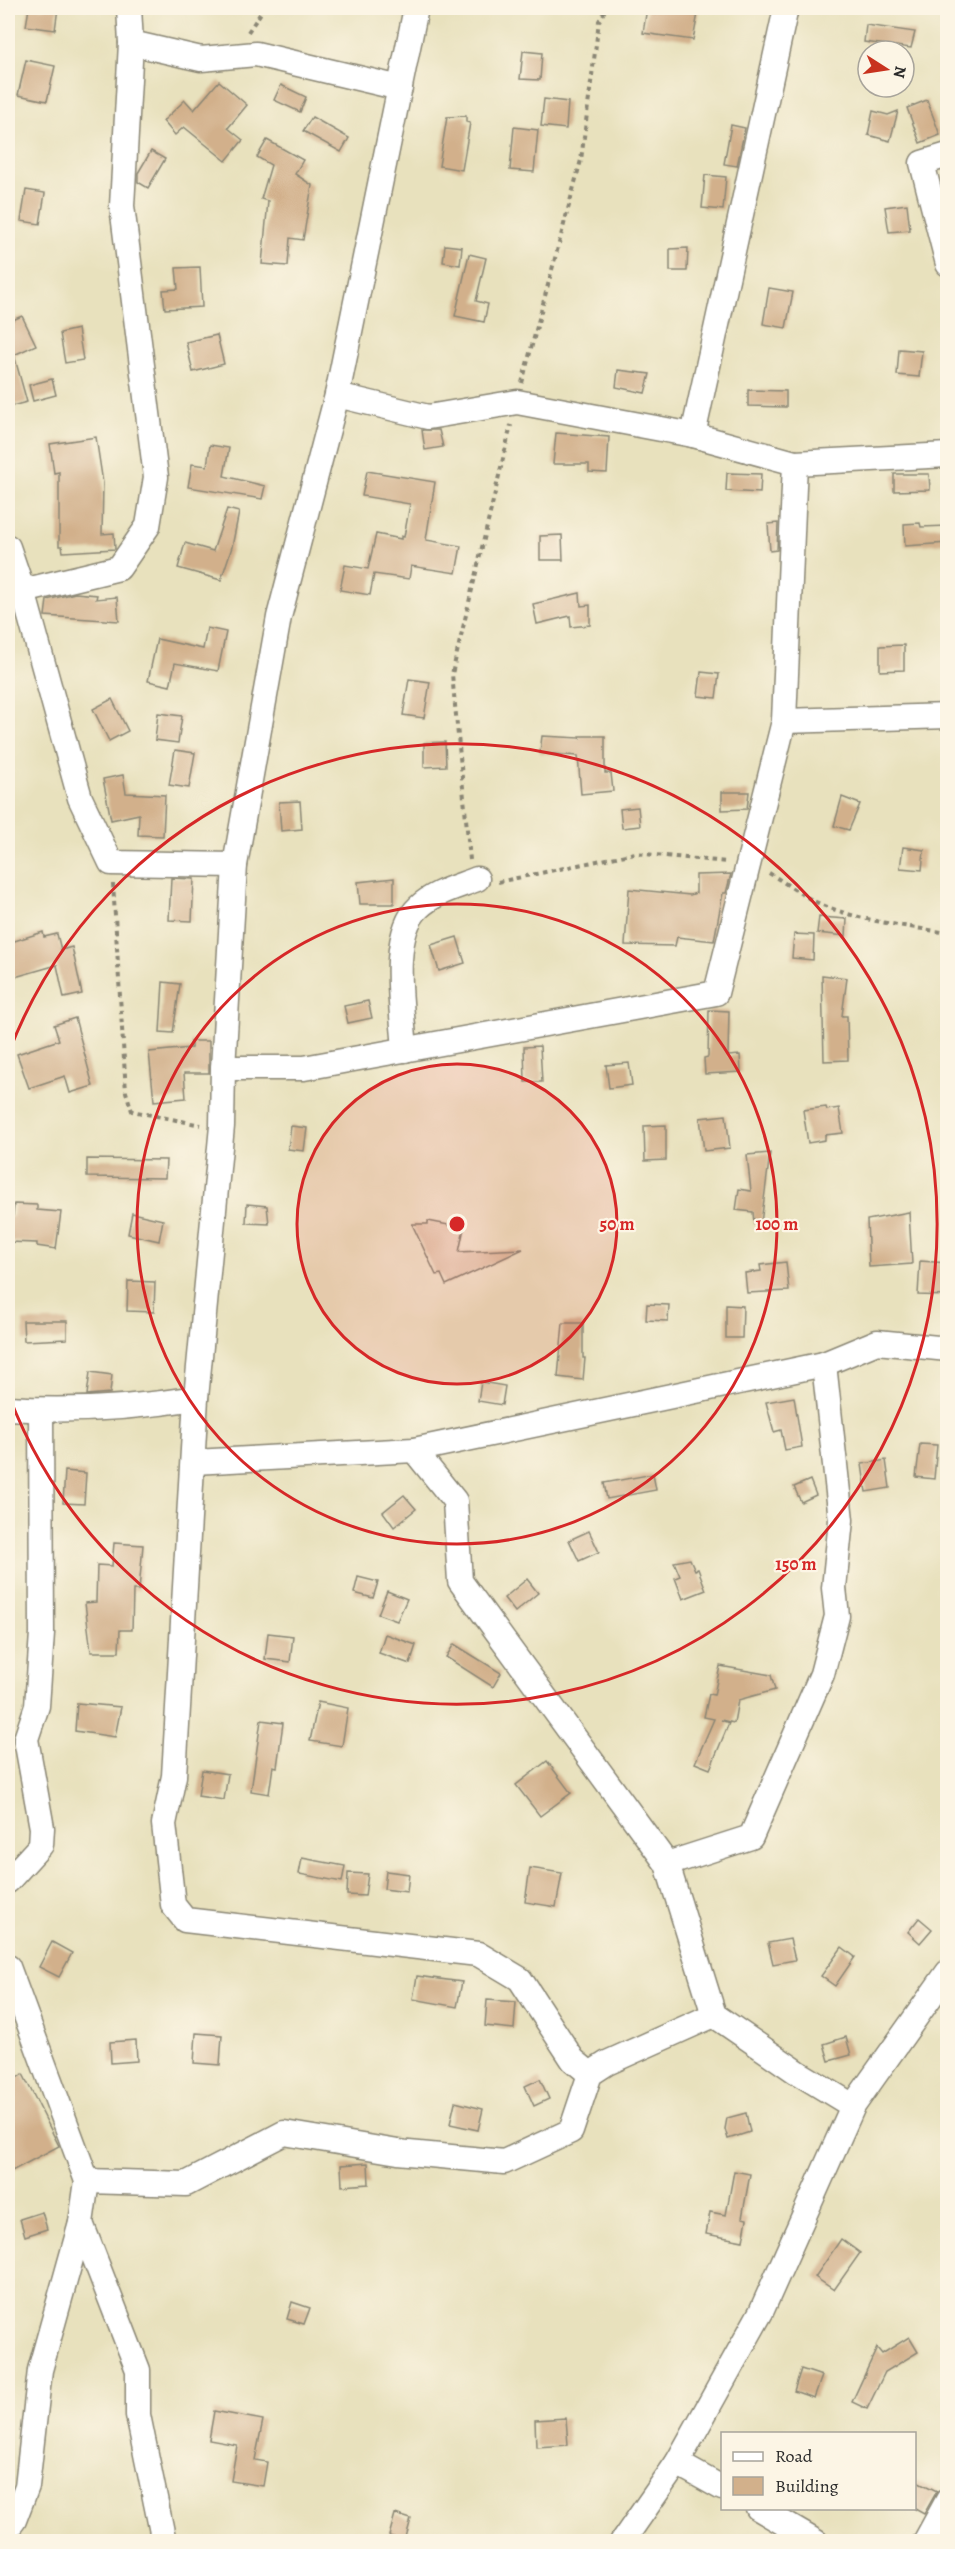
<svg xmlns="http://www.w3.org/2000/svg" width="955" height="2549" viewBox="0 0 955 2549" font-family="Alegreya,serif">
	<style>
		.building { fill: #d2b08b }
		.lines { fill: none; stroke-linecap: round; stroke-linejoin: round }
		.minor-casing { stroke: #8a8674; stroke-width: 27 }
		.path { stroke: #8a8674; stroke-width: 4; stroke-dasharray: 4.5 4.5; stroke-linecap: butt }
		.minor { stroke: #fff; stroke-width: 24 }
		.ring { fill: none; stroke: #d62828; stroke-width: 3 }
		.centre { fill: #d62828; stroke: #fcf5e5; stroke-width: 3 }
		.ring-label { font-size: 18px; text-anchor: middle; font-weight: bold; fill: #d62828; stroke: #fcf5e5; stroke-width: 4.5; stroke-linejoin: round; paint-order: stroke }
	</style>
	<rect width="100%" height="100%" fill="#fcf5e5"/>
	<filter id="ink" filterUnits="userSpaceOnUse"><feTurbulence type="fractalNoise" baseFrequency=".0167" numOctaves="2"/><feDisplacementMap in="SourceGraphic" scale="12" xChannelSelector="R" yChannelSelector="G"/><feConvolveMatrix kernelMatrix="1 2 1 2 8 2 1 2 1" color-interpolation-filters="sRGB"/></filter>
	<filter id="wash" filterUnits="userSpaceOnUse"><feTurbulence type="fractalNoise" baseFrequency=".008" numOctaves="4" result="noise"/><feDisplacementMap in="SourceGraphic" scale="24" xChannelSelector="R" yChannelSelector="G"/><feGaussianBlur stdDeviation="1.35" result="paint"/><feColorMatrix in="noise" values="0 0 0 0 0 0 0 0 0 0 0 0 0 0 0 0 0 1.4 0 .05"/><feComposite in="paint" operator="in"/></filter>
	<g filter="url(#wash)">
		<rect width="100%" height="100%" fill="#e8e1bd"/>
		<g id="blocks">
			<g class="building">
				<polygon points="29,8 58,8 55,30 26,26"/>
				<polygon points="647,8 699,8 693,40 643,33"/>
				<polygon points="866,25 915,32 911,48 864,42"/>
				<polygon points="523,51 542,53 540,80 520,79"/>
				<polygon points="26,60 55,66 47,101 18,95"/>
				<polygon points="219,81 247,105 228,128 243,140 226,161 184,127 175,135 163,121 185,100 194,110"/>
				<polygon points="281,85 306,97 300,112 274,100"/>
				<polygon points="544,99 568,102 566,129 541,126"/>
				<polygon points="927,100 940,135 920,143 907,108"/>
				<polygon points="873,111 888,115 898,111 890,141 868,135"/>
				<polygon points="466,116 466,122 470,123 462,170 439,166 447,117"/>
				<polygon points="312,117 349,138 341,152 303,131"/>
				<polygon points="731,125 745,128 737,166 724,164"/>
				<polygon points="514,127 538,130 534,172 510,170"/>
				<polygon points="267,140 303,160 295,174 312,185 303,240 290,238 288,266 262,264 268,201 261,199 271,165 257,157"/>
				<polygon points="151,151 165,159 148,188 138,182 138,173"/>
				<polygon points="705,175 726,177 723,210 702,208"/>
				<polygon points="26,190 45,193 40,224 21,221"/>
				<polygon points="907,204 910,230 889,232 885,207"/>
				<polygon points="445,245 462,247 460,265 443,262"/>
				<polygon points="688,248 687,271 670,271 670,249"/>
				<polygon points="469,254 486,258 476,301 488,304 484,322 455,316"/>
				<polygon points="200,267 202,307 165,309 163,290 178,289 176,268"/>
				<polygon points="769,288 793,292 786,328 763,324"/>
				<polygon points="22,316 36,345 14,355 27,402 8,407 8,322"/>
				<polygon points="78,329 83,360 65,363 60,333"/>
				<polygon points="217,335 224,364 193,372 186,342"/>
				<polygon points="899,349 922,351 919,377 897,375"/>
				<polygon points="618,370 650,374 645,393 616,387"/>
				<polygon points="52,379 56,395 33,401 29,385"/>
				<polygon points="748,390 786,391 786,407 748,406"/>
				<polygon points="422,430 439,430 443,447 425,450"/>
				<polygon points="556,433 609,437 607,473 589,472 589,464 553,464"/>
				<polygon points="96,437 103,483 102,534 114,533 115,549 63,552 62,546 59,546 59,472 54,473 50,444"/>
				<polygon points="210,445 229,448 224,476 265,486 262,499 188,487 192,464 207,466"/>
				<polygon points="367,471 435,482 426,540 461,546 456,573 411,566 409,579 374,574 370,595 340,590 345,565 368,569 376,534 401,539 401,536 404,537 410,504 362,496"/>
				<polygon points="727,473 761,474 760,493 726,491"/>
				<polygon points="894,474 929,474 930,490 894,491"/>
				<polygon points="227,509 239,512 232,547 221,580 178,568 185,543 213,551"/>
				<polygon points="778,523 777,550 770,551 768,524"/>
				<polygon points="920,523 921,527 948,526 948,543 905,546 904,524"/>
				<polygon points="562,535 563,560 540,560 540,536"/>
				<polygon points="75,593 97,595 96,599 117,597 119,621 45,616 47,600"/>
				<polygon points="580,593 581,606 590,605 590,625 571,627 570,616 537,624 533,604"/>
				<polygon points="207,628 226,632 218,671 175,663 170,686 148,681 157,639 203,649"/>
				<polygon points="904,645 904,670 880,671 880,646"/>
				<polygon points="701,672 719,674 716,698 698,696"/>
				<polygon points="409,679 430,682 424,718 403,715"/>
				<polygon points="112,699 128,731 109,741 93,709"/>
				<polygon points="158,713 182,716 178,743 155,740"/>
				<polygon points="542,736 580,738 580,736 605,736 605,773 611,773 613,791 581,794 578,756 540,753"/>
				<polygon points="445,742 446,766 424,767 424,743"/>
				<polygon points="175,750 195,753 189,788 169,785"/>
				<polygon points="123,775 126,793 165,795 163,836 138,835 139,814 111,820 103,779"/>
				<polygon points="722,792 749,792 747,809 722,810"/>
				<polygon points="842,797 860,804 849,830 834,826"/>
				<polygon points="300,801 302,829 281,831 279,802"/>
				<polygon points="638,807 640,826 622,828 620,809"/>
				<polygon points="903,847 924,850 922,870 900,868"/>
				<polygon points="731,874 726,893 723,893 714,941 677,937 675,946 625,945 629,889 690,895 696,893 696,875"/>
				<polygon points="171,878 194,879 192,921 169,920"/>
				<polygon points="394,878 394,904 360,904 358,882"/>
				<polygon points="819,917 847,919 846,936 817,933"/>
				<polygon points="43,932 44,937 57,934 61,950 72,947 82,994 64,998 57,965 8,979 8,943"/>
				<polygon points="794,934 814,935 813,960 792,958"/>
				<polygon points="457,937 465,963 439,971 431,945"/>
				<polygon points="822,975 847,978 842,1016 847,1016 848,1060 824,1061"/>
				<polygon points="163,982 180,984 173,1033 160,1032"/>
				<polygon points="368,1001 372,1018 348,1023 344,1006"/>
				<polygon points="709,1010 729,1011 728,1056 740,1055 741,1072 705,1074 704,1058 708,1057"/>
				<polygon points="75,1018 93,1086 70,1093 65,1076 29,1088 17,1054 59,1040 54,1025"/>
				<polygon points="191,1041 209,1041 209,1073 184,1073 186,1098 154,1101 149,1052 191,1048"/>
				<polygon points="540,1046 542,1082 525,1082 524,1047"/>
				<polygon points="629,1063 632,1085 609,1088 606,1065"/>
				<polygon points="826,1107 827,1110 839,1108 843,1133 825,1135 825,1140 808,1143 803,1110"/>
				<polygon points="726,1115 730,1148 704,1151 700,1118"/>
				<polygon points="666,1125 666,1160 645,1161 644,1126"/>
				<polygon points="291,1126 307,1128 304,1151 288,1149"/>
				<polygon points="770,1153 761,1223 754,1223 753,1212 736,1210 739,1189 751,1191 747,1155"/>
				<polygon points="87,1159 166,1160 165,1178 87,1177"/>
				<polygon points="14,1204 37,1205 37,1210 61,1212 56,1249 37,1246 37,1243 8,1242 8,1216 13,1216"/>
				<polygon points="247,1204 267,1206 269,1224 246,1223"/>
				<polygon points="909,1212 912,1264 869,1267 867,1220"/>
				<polygon points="132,1213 163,1220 159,1241 128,1234"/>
				<polygon points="428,1221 464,1228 459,1252 523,1249 446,1285 441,1274 436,1275 412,1224 428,1224"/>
				<polygon points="920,1261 948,1263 948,1296 918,1295"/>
				<polygon points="786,1262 789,1291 747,1293 745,1273 761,1271 760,1265"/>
				<polygon points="128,1281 155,1282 154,1312 127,1311"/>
				<polygon points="647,1304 669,1305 668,1321 646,1320"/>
				<polygon points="726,1305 743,1306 742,1338 726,1338"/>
				<polygon points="23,1321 67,1321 67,1339 24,1341"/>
				<polygon points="563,1323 583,1323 583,1358 585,1358 583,1380 558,1377"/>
				<polygon points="90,1372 112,1375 110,1393 87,1395"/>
				<polygon points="481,1382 505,1386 502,1405 478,1401"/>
				<polygon points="794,1397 802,1447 785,1450 781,1430 774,1432 766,1402"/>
				<polygon points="920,1444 937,1445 934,1479 916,1477"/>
				<polygon points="886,1460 890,1488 866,1492 862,1464"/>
				<polygon points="65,1471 86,1473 84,1504 63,1503"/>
				<polygon points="653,1474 656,1490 607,1499 604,1483"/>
				<polygon points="810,1480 816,1495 801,1502 794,1487"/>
				<polygon points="404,1495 416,1509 394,1527 383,1512"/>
				<polygon points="589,1531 599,1552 579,1561 569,1540"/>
				<polygon points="114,1543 143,1545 139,1590 133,1590 132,1630 120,1630 119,1652 91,1652 85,1603 96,1602 97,1565 112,1566"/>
				<polygon points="690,1559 695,1570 698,1569 706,1590 683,1599 675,1578 680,1576 674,1562"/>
				<polygon points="358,1577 378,1582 373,1598 354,1593"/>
				<polygon points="527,1579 538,1593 515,1612 504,1598"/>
				<polygon points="387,1591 407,1599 397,1621 378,1614"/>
				<polygon points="268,1633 293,1636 290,1662 265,1659"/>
				<polygon points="385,1634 416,1645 410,1664 379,1653"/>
				<polygon points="454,1644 501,1673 493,1687 446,1657"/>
				<polygon points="720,1666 771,1675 775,1690 738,1700 734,1723 721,1720 729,1723 710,1769 695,1763 714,1719 704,1717 709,1694 714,1695"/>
				<polygon points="318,1702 348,1708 342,1746 310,1741"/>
				<polygon points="77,1703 121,1707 115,1737 75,1731"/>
				<polygon points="261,1720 283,1723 277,1767 273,1766 269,1794 251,1791"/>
				<polygon points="547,1761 571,1793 540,1816 516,1785"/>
				<polygon points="202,1770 228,1774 224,1800 198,1796"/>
				<polygon points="302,1858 345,1866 342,1882 299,1874"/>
				<polygon points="530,1868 562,1873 556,1907 525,1902"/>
				<polygon points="386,1871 409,1874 407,1892 384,1889"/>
				<polygon points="348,1873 368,1874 365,1896 347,1895"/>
				<polygon points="919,1918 932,1929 920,1943 908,1932"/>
				<polygon points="790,1939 795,1960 773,1964 768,1943"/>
				<polygon points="52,1942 72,1953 59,1977 39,1967"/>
				<polygon points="842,1947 855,1957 835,1986 821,1976"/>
				<polygon points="417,1976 462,1982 457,2007 413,1999"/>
				<polygon points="487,2000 516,2002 514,2029 485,2026"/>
				<polygon points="196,2033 222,2035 220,2065 194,2063"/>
				<polygon points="846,2037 851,2055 829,2061 824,2044"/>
				<polygon points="136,2040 137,2061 111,2063 110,2042"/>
				<polygon points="23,2074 59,2146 8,2173 8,2083"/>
				<polygon points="540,2079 549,2099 534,2106 525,2086"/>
				<polygon points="455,2102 483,2109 478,2130 450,2124"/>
				<polygon points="746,2113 750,2132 728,2139 725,2129 727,2118"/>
				<polygon points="368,2163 369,2184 342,2186 341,2165"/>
				<polygon points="734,2171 750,2174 742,2218 747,2219 743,2241 706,2234 710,2212 726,2215"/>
				<polygon points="42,2212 47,2229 25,2236 20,2219"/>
				<polygon points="841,2239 860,2253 834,2290 815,2277"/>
				<polygon points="292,2302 310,2308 304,2324 287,2319"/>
				<polygon points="909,2337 918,2352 885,2372 867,2409 852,2402 877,2348 882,2354"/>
				<polygon points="801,2369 822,2376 814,2398 794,2391"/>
				<polygon points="214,2411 263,2420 255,2460 267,2462 263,2486 231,2481 237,2445 209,2440"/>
				<polygon points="566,2418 568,2445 536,2447 535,2420"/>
				<polygon points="915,2480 937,2491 924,2514 915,2509"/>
				<polygon points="395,2514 411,2519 405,2541 389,2536"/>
			</g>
		</g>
	</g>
	<g filter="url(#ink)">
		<use href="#blocks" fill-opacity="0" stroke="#8a8674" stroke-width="1.5"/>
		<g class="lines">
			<g class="minor-casing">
				<g id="minor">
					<polyline points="416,8 337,395 279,617 235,865 223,1068 222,1126 196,1398 174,1776 164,1824 173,1905 185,1920 478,1954 520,1979 573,2060 590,2074"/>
					<polyline points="131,43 201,59 256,54 400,88"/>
					<polyline points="948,155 922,163 948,264"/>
					<polyline points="693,435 786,8"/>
					<polyline points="795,463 948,455"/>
					<polyline points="8,547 23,591 80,798 111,863 235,865"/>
					<polyline points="23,591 119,568 148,526 156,477 122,206 131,43 129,8"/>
					<polyline points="784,721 948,716"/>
					<path d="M405,1050C403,1012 388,935 419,907C435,892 457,887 477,879"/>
					<polyline points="223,1068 304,1068 716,993 784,721 795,463 693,435 517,402 428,417 337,395"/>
					<path d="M8,1408C70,1412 134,1408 196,1398"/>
					<polyline points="414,1450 455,1501 460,1581 667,1864 714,2015 797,2072 853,2106"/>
					<polyline points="194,1462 414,1450 824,1364 877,1342 948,1349"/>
					<polyline points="667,1864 751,1837 822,1674 837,1616 834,1588 841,1520 824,1364"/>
					<polyline points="8,1881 41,1845 42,1828 26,1739 37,1706 42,1633 41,1410"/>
					<polyline points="8,1967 87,2181 81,2223 40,2370 27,2486 14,2520 8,2528"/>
					<polyline points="87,2181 186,2184 284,2133 398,2152 504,2162 571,2131 590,2074 607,2063 714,2015"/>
					<polyline points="81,2223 138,2370 138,2415 164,2542"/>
					<polyline points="677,2463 722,2488"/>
					<polyline points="758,2508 816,2542"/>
					<polyline points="622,2542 677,2463 761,2312 853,2106 948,1972"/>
					<polyline points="925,2542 948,2500"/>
				</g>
			</g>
			<g class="path">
				<polyline points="248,32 264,8"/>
				<polyline points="522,383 581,160 599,21 606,8"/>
				<polyline points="470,860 452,674 511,425"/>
				<path d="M769,873C787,884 805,898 825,906C865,922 906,926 948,933"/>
				<polyline points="498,882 635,853 727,862"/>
				<polyline points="113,884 126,1092 132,1111 201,1125"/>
			</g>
			<use href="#minor" class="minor"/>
		</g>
	</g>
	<circle cx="457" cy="1224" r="160" fill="#d62828" fill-opacity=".12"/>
	<g class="ring">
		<circle cx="457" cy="1224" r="160"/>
		<circle cx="457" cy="1224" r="320"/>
		<path d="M9 1052A480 480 0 1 1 9 1396"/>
	</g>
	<circle cx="457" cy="1224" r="9" class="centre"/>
	<g class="ring-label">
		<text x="617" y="1230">50 m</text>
		<text x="777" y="1230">100 m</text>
		<text x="796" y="1570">150 m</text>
	</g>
	<rect width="955" height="2549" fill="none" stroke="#fcf5e5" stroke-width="30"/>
	<rect x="721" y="2432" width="195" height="78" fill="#fcf5e5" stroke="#a8a49b" stroke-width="1.5"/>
	<rect x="733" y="2452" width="30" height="9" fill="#ffffff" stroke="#a8a49b" stroke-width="1.5"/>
	<text x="775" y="2462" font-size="18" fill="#2b2b2b">Road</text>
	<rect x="733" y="2477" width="30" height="18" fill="#d2b08b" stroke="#a8a49b" stroke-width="1.5"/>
	<text x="775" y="2492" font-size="18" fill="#2b2b2b">Building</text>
	<g transform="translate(886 69) rotate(102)"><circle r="28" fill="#fcf5e5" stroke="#a8a49b" stroke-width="1.5"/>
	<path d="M0-4.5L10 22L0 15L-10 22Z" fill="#c8321e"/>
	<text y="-9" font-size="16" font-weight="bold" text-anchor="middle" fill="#2b2b2b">N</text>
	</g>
</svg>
